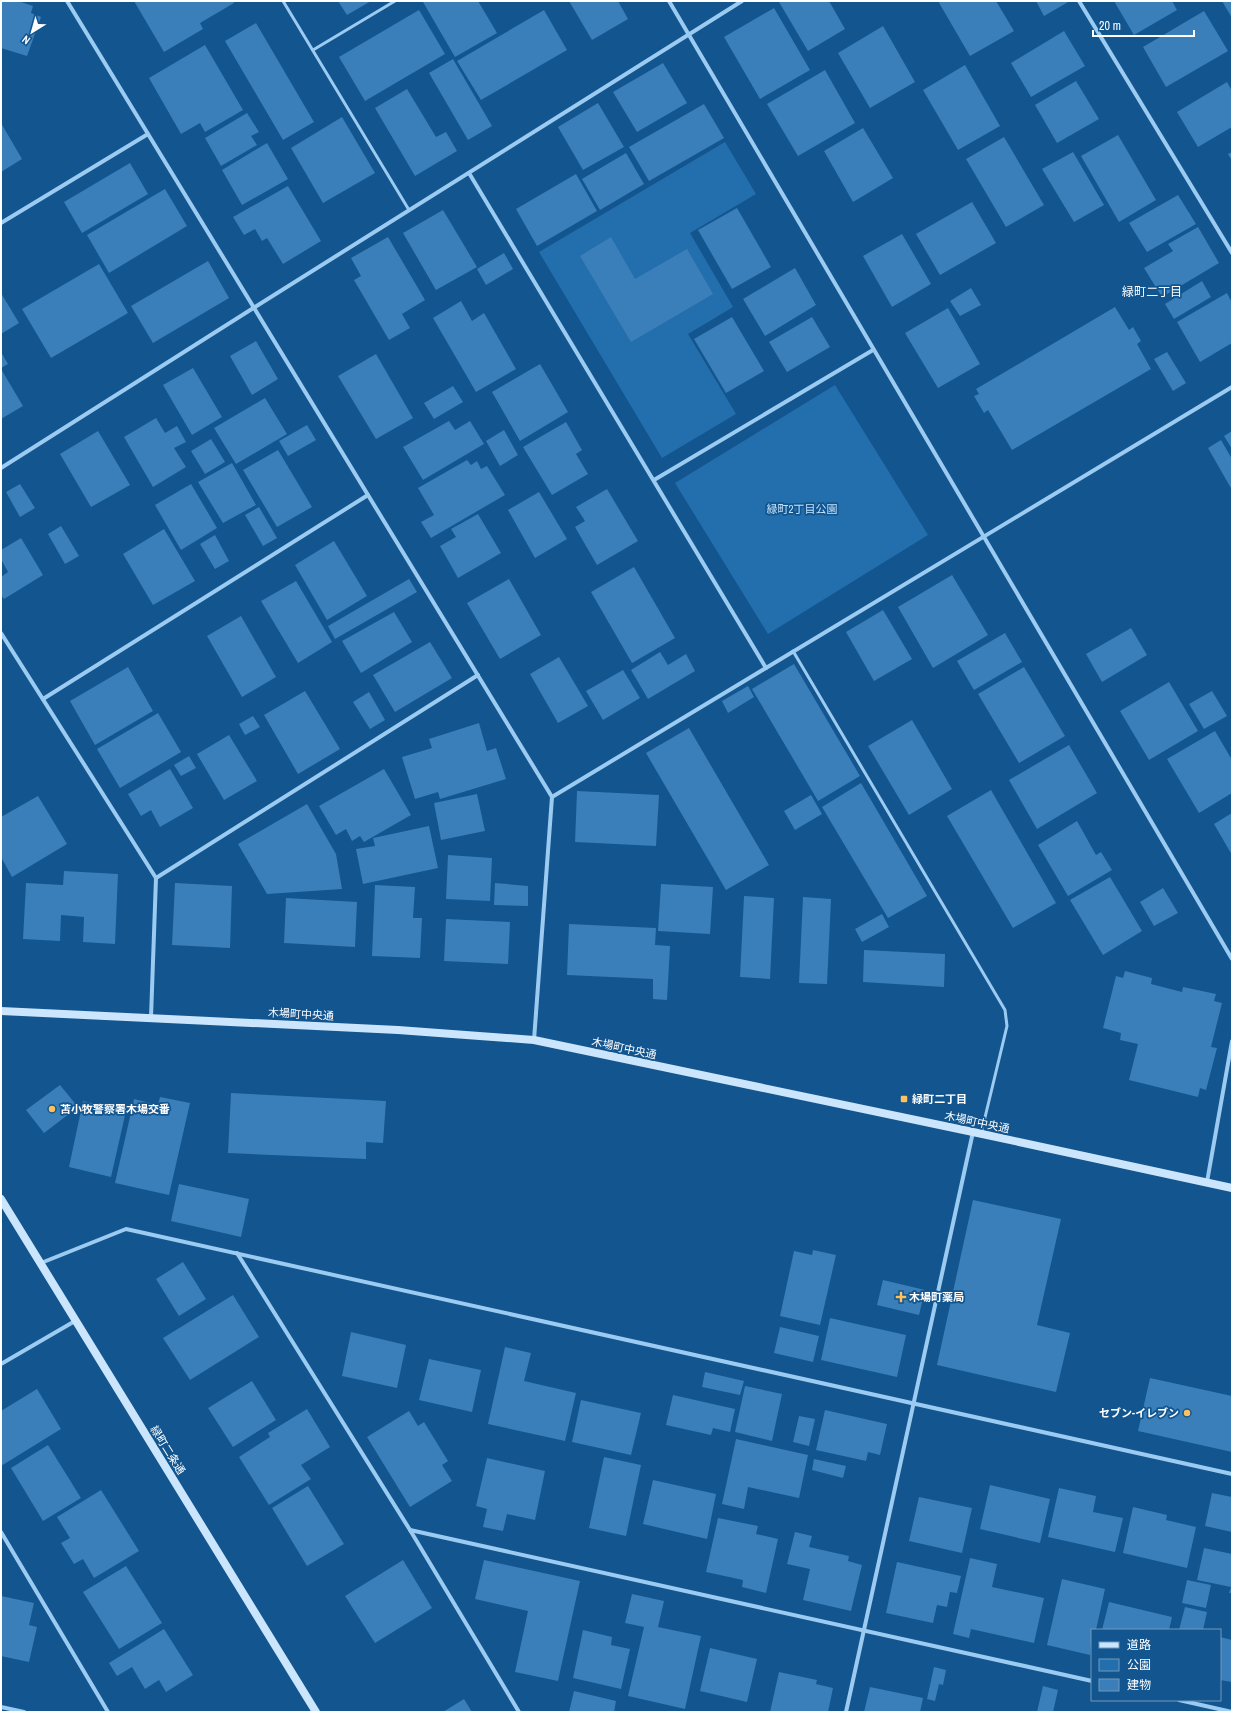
<svg xmlns="http://www.w3.org/2000/svg" width="1233" height="1713" viewBox="0 0 1233 1713" font-family="'Archivo Narrow','Noto Sans JP',sans-serif">
	<style>
		.green { fill: #236fae }
		.building { fill: #3a7fb9 }
		.lines { fill: none; stroke-linecap: round; stroke-linejoin: round }
		.lane { stroke: #9ccbf2; stroke-width: 3 }
		.street { stroke: #9ccbf2; stroke-width: 4 }
		.secondary { stroke: #cbe5fc; stroke-width: 8 }
		.poi-dot { fill: #ffc15d; stroke: #12558f; stroke-width: 1.5 }
		.labels { text-anchor: middle; stroke-width: 3.5; stroke-linejoin: round; paint-order: stroke }
		.park-label { font-size: 11px; fill: #c3e3fd; stroke: #12558f }
		.street-label { font-size: 11px; fill: #fff; stroke: #12558f }
		.poi-label { font-size: 11px; font-weight: bold; fill: #fff; stroke: #12558f; text-anchor: start }
		.neighbourhood-label { font-size: 12px; fill: #fff; stroke: #12558f }
	</style>
	<rect width="100%" height="100%" fill="#12558f"/>
	<g class="green">
		<polygon points="725,142 756,194 690,233 733,307 688,334 736,414 662,458 539,252"/>
		<polygon points="835,385 928,535 768,634 675,483"/>
	</g>
	<g class="building">
		<polygon points="1,1 18,1 33,6 31,13 41,17 27,56 1,48"/>
		<polygon points="134,1 233,1 234,3 200,23 203,29 164,52"/>
		<polygon points="338,1 371,1 347,15"/>
		<polygon points="425,1 478,1 497,33 455,57 423,2"/>
		<polygon points="569,1 618,1 628,19 592,40"/>
		<polygon points="781,1 829,1 845,29 808,51 779,2"/>
		<polygon points="938,1 996,1 1014,31 970,56"/>
		<polygon points="1036,1 1070,1 1044,16"/>
		<polygon points="1114,1 1172,1 1177,10 1134,35"/>
		<polygon points="1222,1 1232,1 1232,18"/>
		<polygon points="774,8 810,70 760,99 724,37"/>
		<polygon points="419,10 445,54 365,101 339,57"/>
		<polygon points="544,10 567,50 481,100 457,61"/>
		<polygon points="1204,11 1228,51 1166,87 1143,47"/>
		<polygon points="256,23 314,122 283,140 225,41"/>
		<polygon points="883,26 915,82 870,108 838,53"/>
		<polygon points="1064,31 1085,66 1031,97 1011,63"/>
		<polygon points="205,45 243,110 205,132 200,123 181,134 149,78"/>
		<polygon points="453,59 492,126 468,140 429,73"/>
		<polygon points="663,63 687,103 637,132 613,92"/>
		<polygon points="965,65 1000,126 958,150 923,90"/>
		<polygon points="825,70 855,123 798,156 767,104"/>
		<polygon points="1076,81 1099,119 1057,143 1035,105"/>
		<polygon points="1227,82 1232,91 1232,127 1198,147 1177,112"/>
		<polygon points="407,89 436,137 446,132 457,151 415,176 375,108"/>
		<polygon points="598,103 624,147 583,170 558,127"/>
		<polygon points="704,104 724,138 649,181 629,147"/>
		<polygon points="247,113 259,132 251,136 257,145 221,166 205,138"/>
		<polygon points="342,117 375,173 323,203 291,148"/>
		<polygon points="1,123 22,159 1,172"/>
		<polygon points="863,128 893,178 853,202 824,151"/>
		<polygon points="1118,135 1156,200 1119,222 1081,156"/>
		<polygon points="1004,137 1044,205 1006,227 966,159"/>
		<polygon points="267,143 288,179 242,205 222,170"/>
		<polygon points="1073,152 1104,205 1074,222 1042,169"/>
		<polygon points="1232,152 1232,161 1228,154"/>
		<polygon points="626,153 644,184 600,210 582,179"/>
		<polygon points="130,163 148,194 82,233 64,202"/>
		<polygon points="576,174 597,211 537,246 516,209"/>
		<polygon points="288,186 321,241 283,264 267,238 262,241 255,229 244,235 233,217"/>
		<polygon points="165,189 187,226 109,273 87,235"/>
		<polygon points="1178,195 1196,224 1147,252 1129,223"/>
		<polygon points="972,202 996,243 940,275 916,234"/>
		<polygon points="737,208 771,267 732,289 698,230"/>
		<polygon points="443,210 477,267 436,290 403,233"/>
		<polygon points="1198,227 1219,263 1162,297 1144,268 1173,251 1168,244"/>
		<polygon points="902,234 931,284 892,307 863,256"/>
		<polygon points="388,237 425,300 402,314 410,328 389,340 354,280 361,276 351,258"/>
		<polygon points="611,237 635,279 687,249 713,294 631,342 580,256"/>
		<polygon points="504,253 513,269 486,285 477,269"/>
		<polygon points="208,261 229,298 153,343 131,306"/>
		<polygon points="99,264 128,313 51,358 22,309"/>
		<polygon points="795,268 816,305 765,336 743,299"/>
		<polygon points="1202,281 1211,297 1174,319 1165,304"/>
		<polygon points="971,288 981,305 960,316 950,301"/>
		<polygon points="1,293 19,323 1,334"/>
		<polygon points="1227,293 1232,303 1232,343 1200,362 1177,322"/>
		<polygon points="461,301 472,321 484,313 516,369 476,392 433,318"/>
		<polygon points="1115,307 1129,330 1133,327 1141,341 1137,344 1151,369 1012,450 988,410 984,413 974,396 979,394 976,389"/>
		<polygon points="948,308 980,364 938,388 905,333"/>
		<polygon points="732,317 764,371 726,393 694,339"/>
		<polygon points="812,317 830,347 787,372 769,342"/>
		<polygon points="256,341 278,379 252,395 230,356"/>
		<polygon points="1,352 8,364 1,368"/>
		<polygon points="1167,352 1186,383 1173,391 1154,359"/>
		<polygon points="376,354 413,418 376,439 338,376"/>
		<polygon points="540,364 568,412 520,441 492,392"/>
		<polygon points="193,368 222,417 192,435 163,385"/>
		<polygon points="1,369 23,406 1,419"/>
		<polygon points="453,386 463,402 434,419 424,403"/>
		<polygon points="265,398 287,434 236,464 214,428"/>
		<polygon points="156,418 165,433 177,426 186,442 174,448 186,467 153,487 124,437"/>
		<polygon points="449,421 455,430 470,421 484,444 423,480 403,447"/>
		<polygon points="566,422 582,450 576,454 588,474 552,495 523,447"/>
		<polygon points="307,425 316,440 288,456 279,441"/>
		<polygon points="504,430 518,455 500,466 486,441"/>
		<polygon points="98,431 130,485 91,507 60,454"/>
		<polygon points="1232,431 1232,449 1224,436"/>
		<polygon points="211,439 225,462 205,474 191,451"/>
		<polygon points="1221,440 1232,459 1232,490 1208,448"/>
		<polygon points="278,450 312,507 277,527 243,470"/>
		<polygon points="467,460 471,465 477,461 481,469 487,466 505,495 431,538 421,522 434,515 418,488"/>
		<polygon points="232,463 256,505 223,523 198,482"/>
		<polygon points="20,484 35,508 20,517 6,492"/>
		<polygon points="191,484 217,528 181,550 155,505"/>
		<polygon points="607,489 638,541 597,565 575,527 585,521 576,507"/>
		<polygon points="539,492 567,539 535,558 508,510"/>
		<polygon points="259,507 277,538 263,546 245,515"/>
		<polygon points="478,514 501,553 458,578 440,546 456,537 451,529"/>
		<polygon points="61,526 79,556 65,564 48,534"/>
		<polygon points="164,529 195,581 153,605 123,554"/>
		<polygon points="215,535 229,561 215,569 200,544"/>
		<polygon points="21,538 43,575 4,599 1,595 1,577 8,572 1,559 1,550"/>
		<polygon points="334,541 367,596 327,620 295,565"/>
		<polygon points="634,567 675,638 632,663 591,592"/>
		<polygon points="952,575 988,635 933,668 898,607"/>
		<polygon points="409,579 417,592 335,639 328,626"/>
		<polygon points="509,579 541,635 500,659 467,603"/>
		<polygon points="296,581 332,642 298,663 261,601"/>
		<polygon points="883,610 912,659 874,681 846,632"/>
		<polygon points="394,612 412,642 361,673 342,641"/>
		<polygon points="241,616 276,677 242,697 207,636"/>
		<polygon points="1131,628 1147,655 1102,682 1086,654"/>
		<polygon points="1005,633 1022,662 974,690 957,661"/>
		<polygon points="430,642 452,678 395,712 373,675"/>
		<polygon points="660,652 668,665 686,654 695,671 648,699 631,670"/>
		<polygon points="559,657 588,706 558,723 530,674"/>
		<polygon points="794,664 860,776 818,801 752,689"/>
		<polygon points="128,667 153,711 95,745 70,701"/>
		<polygon points="1024,667 1065,736 1019,763 978,694"/>
		<polygon points="623,670 640,698 603,720 586,691"/>
		<polygon points="1169,682 1198,731 1149,760 1120,711"/>
		<polygon points="748,686 754,697 728,713 722,701"/>
		<polygon points="305,691 340,749 298,774 264,715"/>
		<polygon points="1212,691 1227,716 1204,729 1189,704"/>
		<polygon points="369,692 385,720 370,729 353,702"/>
		<polygon points="158,713 181,752 120,788 97,749"/>
		<polygon points="253,716 260,727 245,735 239,724"/>
		<polygon points="912,720 952,789 909,815 868,746"/>
		<polygon points="479,723 487,751 496,748 506,779 440,799 438,792 415,799 402,757 432,748 429,739"/>
		<polygon points="689,728 769,865 726,890 646,753"/>
		<polygon points="1215,731 1232,760 1232,793 1199,813 1167,759"/>
		<polygon points="229,735 257,781 224,800 197,754"/>
		<polygon points="1069,745 1097,793 1037,829 1009,780"/>
		<polygon points="189,756 196,768 181,776 174,765"/>
		<polygon points="170,769 193,808 160,827 151,810 141,816 128,794"/>
		<polygon points="384,769 411,815 364,842 360,836 352,841 346,829 336,835 319,806"/>
		<polygon points="861,783 927,896 888,918 822,807"/>
		<polygon points="991,790 1056,903 1013,928 947,816"/>
		<polygon points="577,791 659,795 656,846 575,842"/>
		<polygon points="477,794 485,831 441,840 434,803"/>
		<polygon points="811,795 822,814 795,830 784,811"/>
		<polygon points="38,796 67,844 12,877 1,857 1,817"/>
		<polygon points="307,804 336,854 342,889 267,894 238,844"/>
		<polygon points="1232,813 1232,855 1214,824"/>
		<polygon points="1077,821 1096,855 1101,852 1112,870 1068,896 1038,845"/>
		<polygon points="429,826 438,868 363,884 356,849 375,846 373,838"/>
		<polygon points="448,855 492,858 490,901 446,899"/>
		<polygon points="64,871 118,874 115,944 83,942 84,917 61,915 60,941 23,939 26,883 63,885"/>
		<polygon points="1110,877 1142,931 1103,955 1070,900"/>
		<polygon points="175,883 232,886 230,948 172,945"/>
		<polygon points="495,883 528,886 528,906 494,905"/>
		<polygon points="661,884 713,887 710,934 658,931"/>
		<polygon points="375,885 415,887 413,918 422,918 420,958 372,956"/>
		<polygon points="1163,888 1178,913 1154,926 1140,902"/>
		<polygon points="744,896 774,898 770,979 740,977"/>
		<polygon points="803,897 831,899 827,984 799,983"/>
		<polygon points="286,898 357,902 355,947 284,943"/>
		<polygon points="882,914 889,927 862,942 855,929"/>
		<polygon points="446,919 510,922 508,964 444,961"/>
		<polygon points="569,924 656,928 655,945 670,946 667,1000 653,999 653,979 567,975"/>
		<polygon points="864,950 945,954 944,987 863,982"/>
		<polygon points="1125,971 1152,978 1151,984 1182,992 1183,987 1216,994 1214,1001 1222,1003 1211,1047 1217,1048 1206,1090 1200,1088 1198,1097 1129,1080 1138,1044 1120,1040 1121,1033 1103,1028 1116,976 1123,978"/>
		<polygon points="60,1085 78,1107 44,1133 26,1110"/>
		<polygon points="231,1093 386,1101 383,1143 366,1142 366,1159 228,1153"/>
		<polygon points="160,1097 190,1103 169,1195 115,1183 134,1099 158,1105"/>
		<polygon points="83,1101 126,1111 111,1177 69,1167"/>
		<polygon points="179,1184 249,1199 241,1237 171,1221"/>
		<polygon points="973,1200 1061,1219 1037,1325 1070,1333 1056,1392 937,1365"/>
		<polygon points="813,1250 836,1255 820,1325 780,1316 794,1251 812,1255"/>
		<polygon points="183,1262 206,1299 179,1316 156,1279"/>
		<polygon points="883,1280 925,1290 919,1315 877,1305"/>
		<polygon points="233,1295 259,1337 190,1380 163,1338"/>
		<polygon points="830,1318 906,1335 897,1377 821,1360"/>
		<polygon points="780,1327 819,1336 813,1362 774,1353"/>
		<polygon points="351,1332 406,1345 397,1388 342,1376"/>
		<polygon points="505,1347 531,1353 524,1381 576,1393 565,1441 488,1424"/>
		<polygon points="429,1359 481,1370 472,1412 419,1400"/>
		<polygon points="705,1372 744,1381 740,1395 702,1387"/>
		<polygon points="1150,1378 1232,1396 1232,1452 1138,1431"/>
		<polygon points="252,1381 276,1420 233,1447 208,1408"/>
		<polygon points="745,1386 782,1394 772,1441 735,1432"/>
		<polygon points="37,1389 61,1429 1,1466 1,1411"/>
		<polygon points="673,1395 735,1409 730,1432 713,1428 711,1435 666,1425"/>
		<polygon points="581,1400 641,1413 631,1455 572,1442"/>
		<polygon points="307,1409 330,1447 301,1465 311,1479 269,1505 239,1457 270,1437 268,1433"/>
		<polygon points="825,1410 887,1424 880,1455 868,1452 866,1461 816,1450"/>
		<polygon points="409,1411 418,1426 424,1422 448,1461 442,1465 452,1481 410,1507 367,1437"/>
		<polygon points="799,1416 815,1419 809,1446 793,1442"/>
		<polygon points="736,1439 808,1455 799,1498 748,1487 744,1509 722,1504"/>
		<polygon points="48,1445 81,1498 43,1521 11,1468"/>
		<polygon points="604,1457 641,1465 626,1536 589,1528"/>
		<polygon points="487,1458 545,1471 535,1520 507,1514 503,1531 483,1527 487,1509 476,1506"/>
		<polygon points="814,1459 846,1466 843,1478 812,1470"/>
		<polygon points="653,1480 716,1494 707,1539 643,1524"/>
		<polygon points="990,1485 1050,1499 1040,1543 980,1529"/>
		<polygon points="308,1486 344,1544 307,1566 272,1508"/>
		<polygon points="1059,1488 1096,1496 1093,1512 1123,1518 1115,1552 1048,1537"/>
		<polygon points="101,1490 139,1551 94,1578 83,1559 74,1564 61,1543 70,1538 57,1517"/>
		<polygon points="1212,1493 1232,1497 1232,1532 1205,1526"/>
		<polygon points="919,1497 972,1508 962,1553 909,1541"/>
		<polygon points="1133,1507 1167,1515 1166,1520 1196,1527 1187,1568 1123,1553"/>
		<polygon points="718,1518 758,1526 756,1534 778,1539 766,1593 742,1587 743,1580 706,1572"/>
		<polygon points="795,1532 812,1536 809,1547 849,1556 848,1561 862,1565 851,1611 803,1600 810,1569 787,1564"/>
		<polygon points="1204,1548 1232,1554 1232,1593 1229,1593 1231,1587 1197,1580"/>
		<polygon points="970,1558 997,1564 992,1587 1044,1598 1034,1643 971,1629 969,1638 953,1634"/>
		<polygon points="403,1560 432,1608 375,1643 345,1596"/>
		<polygon points="484,1560 580,1581 558,1681 515,1672 528,1611 475,1599"/>
		<polygon points="897,1562 961,1576 957,1593 950,1592 947,1607 937,1605 933,1623 886,1613"/>
		<polygon points="126,1566 162,1623 119,1649 83,1592"/>
		<polygon points="1062,1579 1105,1589 1096,1630 1092,1630 1090,1655 1047,1645"/>
		<polygon points="1187,1580 1211,1585 1206,1608 1182,1603"/>
		<polygon points="632,1594 664,1601 658,1627 701,1636 685,1709 628,1696 644,1627 625,1623"/>
		<polygon points="1,1596 34,1603 29,1625 37,1627 29,1662 1,1656"/>
		<polygon points="1109,1602 1172,1617 1169,1630 1102,1630"/>
		<polygon points="1185,1607 1207,1612 1203,1630 1179,1630"/>
		<polygon points="164,1629 193,1675 166,1692 159,1680 145,1689 132,1667 117,1676 109,1663"/>
		<polygon points="583,1630 612,1637 611,1645 630,1649 621,1689 573,1678"/>
		<polygon points="1220,1637 1232,1640 1232,1682 1220,1680"/>
		<polygon points="710,1648 757,1659 747,1702 700,1691"/>
		<polygon points="934,1667 946,1670 943,1685 939,1684 935,1701 927,1699"/>
		<polygon points="779,1672 817,1680 816,1684 833,1688 828,1712 770,1712"/>
		<polygon points="1043,1686 1058,1690 1053,1712 1037,1712"/>
		<polygon points="870,1687 923,1698 920,1712 864,1712"/>
		<polygon points="574,1691 616,1701 614,1712 569,1712"/>
		<polygon points="464,1699 472,1712 443,1712"/>
	</g>
	<g class="lines">
		<g class="lane">
			<polyline points="283,1 409,210"/>
			<polyline points="313,50 395,1"/>
			<polyline points="793,651 1005,1010 1007,1026 981,1134"/>
		</g>
		<g class="street">
			<polyline points="67,1 552,797 534,1040"/>
			<polyline points="669,1 1232,959"/>
			<polyline points="1079,1 1232,253"/>
			<polyline points="469,173 766,668"/>
			<polyline points="1,223 148,134"/>
			<polyline points="1,468 255,307 742,1"/>
			<polyline points="654,480 873,350"/>
			<polyline points="1,633 156,878 151,1017"/>
			<polyline points="43,699 368,495"/>
			<polyline points="552,797 1232,387"/>
			<polyline points="156,878 478,675"/>
			<polyline points="1207,1182 1232,1041"/>
			<polyline points="237,1253 410,1530 519,1712"/>
			<polyline points="41,1263 126,1229 1232,1474"/>
			<polyline points="1,1364 75,1321"/>
			<polyline points="410,1530 1092,1681"/>
			<polyline points="1,1532 108,1712"/>
			<polyline points="1179,1700 1232,1712"/>
			<polyline points="1,1707 24,1712"/>
			<polyline points="846,1712 973,1132"/>
		</g>
		<g class="secondary">
			<polyline points="1,1011 398,1030 534,1040 973,1132 1232,1188"/>
			<polyline points="1,1199 316,1712"/>
		</g>
	</g>
	<g class="poi-dot">
		<rect x="900" y="1095" width="8" height="8" rx="2"/>
		<circle cx="52" cy="1109" r="4"/>
		<path d="M899 1291h4v4h4v4h-4v4h-4v-4h-4v-4h4z"/>
		<circle cx="1187" cy="1413" r="4"/>
	</g>
	<g class="labels">
		<g class="park-label">
			<text x="802" y="513">緑町2丁目公園</text>
		</g>
		<g class="street-label">
			<text transform="translate(301 1014) rotate(3)" y="4">木場町中央通</text>
			<text transform="translate(624 1048) rotate(12)" y="4">木場町中央通</text>
			<text transform="translate(977 1122) rotate(12)" y="4">木場町中央通</text>
			<text transform="translate(168 1450) rotate(58)" y="4">緑町二条通</text>
		</g>
		<g class="poi-label">
			<text x="912" y="1103">緑町二丁目</text>
			<text x="60" y="1113">苫小牧警察署木場交番</text>
			<text x="909" y="1301">木場町薬局</text>
			<text x="1179" y="1417" text-anchor="end">セブン-イレブン</text>
		</g>
		<g class="neighbourhood-label">
			<text x="1152" y="296">緑町二丁目</text>
		</g>
	</g>
	<rect width="1233" height="1713" fill="none" stroke="#ffffff" stroke-width="4"/>
	<rect x="1091" y="1629" width="130" height="72" fill="#12558f" stroke="#7199bc"/>
	<rect x="1099" y="1642" width="20" height="6" fill="#cbe5fc" stroke="#7199bc"/>
	<text x="1127" y="1649" font-size="12" fill="#ffffff">道路</text>
	<rect x="1099" y="1659" width="20" height="12" fill="#236fae" stroke="#7199bc"/>
	<text x="1127" y="1669" font-size="12" fill="#ffffff">公園</text>
	<rect x="1099" y="1679" width="20" height="12" fill="#3a7fb9" stroke="#7199bc"/>
	<text x="1127" y="1689" font-size="12" fill="#ffffff">建物</text>
	<g transform="translate(32 32) rotate(217)" stroke="#12558f" stroke-width="3" paint-order="stroke">
	<path d="M0-3L7 15L0 10L-7 15Z" fill="#ffffff"/>
	<text y="-6" font-size="11" font-weight="bold" text-anchor="middle" fill="#ffffff">N</text>
	</g>
	<path d="M1093 30v6h101v-6" fill="none" stroke="#ffffff" stroke-width="2"/>
	<text x="1099" y="30" font-size="12" fill="#ffffff" stroke="#12558f" stroke-width="3" paint-order="stroke">20 m</text>
</svg>
